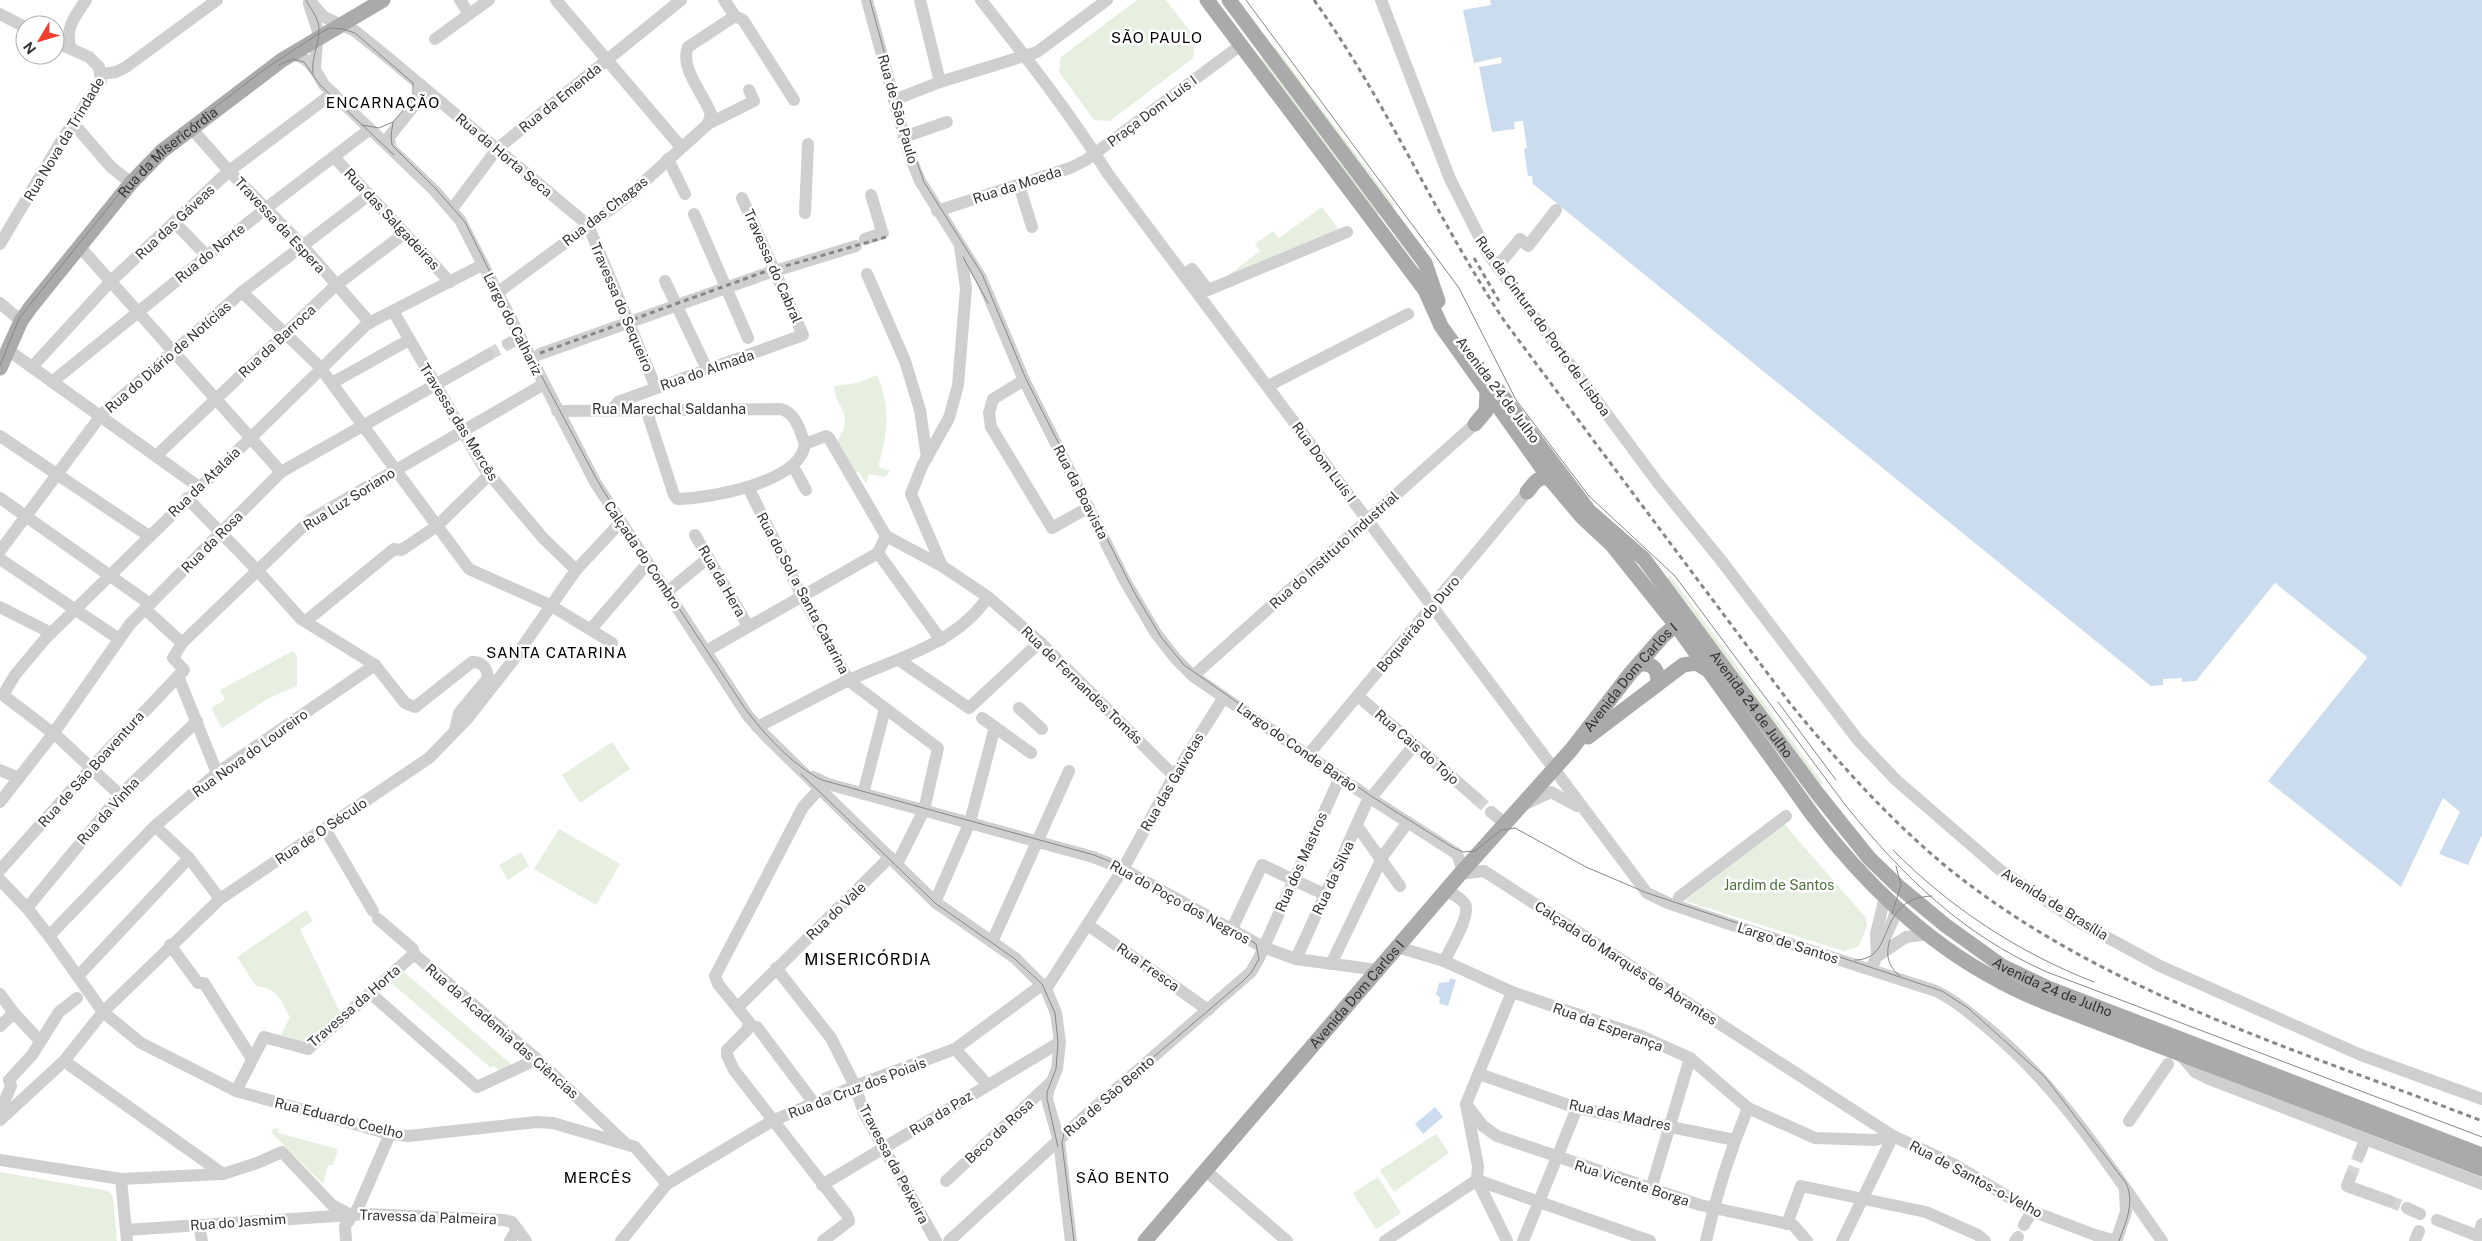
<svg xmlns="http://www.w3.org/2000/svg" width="2482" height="1241" viewBox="0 0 2482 1241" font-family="'Public Sans',sans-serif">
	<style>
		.green { fill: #e6efe0 }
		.water { fill: #ccdcef }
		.pier { fill: #fff }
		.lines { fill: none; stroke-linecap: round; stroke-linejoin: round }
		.minor-tunnel { stroke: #d6d6d6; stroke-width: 12; stroke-dasharray: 12 6; stroke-linecap: butt }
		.minor { stroke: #cfcfcf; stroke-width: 12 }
		.major { stroke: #aaa; stroke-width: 15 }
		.tram { stroke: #878787; stroke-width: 1 }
		.rail { stroke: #878787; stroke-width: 3; stroke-dasharray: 5 4; stroke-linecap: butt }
		.labels { text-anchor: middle; stroke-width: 5; stroke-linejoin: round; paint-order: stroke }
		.street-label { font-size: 14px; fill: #323232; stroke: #fff }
		.park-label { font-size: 14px; fill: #4c713c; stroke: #fff }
		.neighbourhood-label { font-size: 15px; letter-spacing: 1px; fill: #000; stroke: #fff }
		.quarter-label { font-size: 16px; letter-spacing: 1px; fill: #000; stroke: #fff }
	</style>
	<rect width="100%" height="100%" fill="#fff"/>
	<g class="green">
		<polygon points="1137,0 1166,0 1195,38 1193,58 1110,121 1094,120 1059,72 1061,57"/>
		<polygon points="1276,48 1394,205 1391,207 1273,50"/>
		<polygon points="1265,56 1382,212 1376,215 1259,60"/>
		<polygon points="1322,207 1340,231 1226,277 1260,251 1255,244 1273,231 1279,238"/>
		<path d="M877,375C891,411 888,431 878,467L890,471L885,477L869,474L866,484L859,472L854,471L839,448L838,440C855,412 836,410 834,386L857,383Z"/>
		<polygon points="1670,575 1823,783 1818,787 1754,694 1667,578"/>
		<polygon points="293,651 297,656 297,686 269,698 222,728 211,708 225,700 220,690"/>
		<polygon points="612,742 630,769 580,803 562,775"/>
		<polygon points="1784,824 1866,918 1867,927 1858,947 1844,951 1685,901"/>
		<polygon points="559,829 620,864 596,905 534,869"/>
		<polygon points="521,852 529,866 508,880 499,865"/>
		<path d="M306,910L313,921L300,929L340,1012L307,1043L281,1035L290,1017C280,999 278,988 256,986L237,957Z"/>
		<polygon points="403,971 512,1065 498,1070 494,1066 491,1068 391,983"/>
		<polygon points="274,1128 279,1129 278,1133 338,1149 333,1165 328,1165 323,1184 271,1132"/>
		<polygon points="1436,1134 1449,1153 1394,1192 1380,1170"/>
		<polygon points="0,1172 109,1191 113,1198 117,1241 0,1241"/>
		<polygon points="1378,1177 1401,1213 1376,1229 1353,1193"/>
	</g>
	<g class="water">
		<polygon points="1490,0 2482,0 2482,835 2468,865 2439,854 2460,812 2443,798 2401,887 2268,781 2367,658 2275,583 2196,681 2182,682 2182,678 2163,679 2163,685 2151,686 1533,184 1532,176 1528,176 1524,149 1527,148 1523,121 1514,122 1515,129 1492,132 1479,67 1502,63 1501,57 1474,63 1463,10 1491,5"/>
		<polygon points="1450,978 1456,980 1448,1006 1439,1003 1440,998 1436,994 1439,983 1449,982"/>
		<polygon points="1435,1107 1443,1117 1423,1134 1415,1124"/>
	</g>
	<polygon class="pier" points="2275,583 2367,657 2268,781 2266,780 2364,658 2275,586 2197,683 2182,685 2180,683 2196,681"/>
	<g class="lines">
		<g class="minor-tunnel">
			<polyline points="488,355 508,344"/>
			<polyline points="1476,798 1491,812"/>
			<polyline points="2350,1178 2359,1155"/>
			<polyline points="2389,1201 2407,1208"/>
		</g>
		<g class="minor">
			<polyline points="309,0 324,17 355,31 380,51 588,225 656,388"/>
			<polyline points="460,0 469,14"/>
			<polyline points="556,0 681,147"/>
			<polyline points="867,0 909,154 920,181 981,278 1024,380 1125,581 1155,632 1176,659 1193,676 1370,798 1457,854 1462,868 1460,874 1484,871 1893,1136 1955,1165 2032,1211 2095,1235 2117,1241"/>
			<polyline points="920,0 940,82"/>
			<path d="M981,0C1025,56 1070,113 1108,174L1647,893L1668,903L1741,928L1936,991C1956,1001 1972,1015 1989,1029C2060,1088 2109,1166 2162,1241"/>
			<polyline points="1381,0 1450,179 1488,254 1658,483 1720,559 1858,740 1896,780 2000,870 2077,921 2160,966 2361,1055 2482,1099"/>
			<polyline points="309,4 318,31 315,67"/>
			<polyline points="0,14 25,27"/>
			<polyline points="735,16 743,20 794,100"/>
			<polyline points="435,39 489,0"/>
			<path d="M71,49C64,29 75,16 86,0"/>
			<path d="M289,55C308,54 316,71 324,85L434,190L460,220L595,482L748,716L765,735L935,902L1015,958L1046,989L1056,1013L1060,1042L1057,1069L1048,1091L1047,1099L1059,1141L1071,1241"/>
			<polyline points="101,74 116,72 126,67 217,0"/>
			<polyline points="894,100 940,82 1037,52 1107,0"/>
			<polyline points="73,123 111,167 131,183"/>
			<polyline points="708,124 754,101 749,90"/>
			<polyline points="191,128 229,171 302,245 370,323"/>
			<polyline points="904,137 947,122"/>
			<polyline points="390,147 389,137 420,98 420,84"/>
			<polyline points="334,157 450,282"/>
			<polyline points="668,159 685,194"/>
			<polyline points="1019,185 1032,227"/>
			<polyline points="871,195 881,228"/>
			<polyline points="452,209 497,149 681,0"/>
			<polyline points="937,211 1070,168 1086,160 1241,45"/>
			<polyline points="805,213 808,144"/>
			<polyline points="694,214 748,338"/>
			<polyline points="174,222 207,256"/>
			<polyline points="865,239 883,233"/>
			<polyline points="0,244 63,138 101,81 99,67 89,57 55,42"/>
			<polyline points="79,246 281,472"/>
			<polyline points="1497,267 1520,239 1528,246 1556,210"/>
			<polyline points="867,274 905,361 920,410 927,458"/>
			<polyline points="1184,275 1192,269 1208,290 1347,232"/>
			<polyline points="665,281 705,365"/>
			<polyline points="242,292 319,366 469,569 550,605 612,643"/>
			<path d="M497,293L626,198L708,124L711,114C704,94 679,68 688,47L735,16L724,0"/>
			<polyline points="0,303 21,321"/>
			<polyline points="393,311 484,468 543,538 576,570"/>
			<polyline points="508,344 519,338"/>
			<polyline points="8,350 199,487"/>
			<polyline points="540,354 765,274 856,246"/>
			<polyline points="32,367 111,281 229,171 333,93"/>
			<polyline points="1024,380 993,399 989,413 991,427 1052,528 1089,507"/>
			<polyline points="52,382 265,209 370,129"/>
			<polyline points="332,383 409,340"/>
			<polyline points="1268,386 1408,314"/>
			<polyline points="613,409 618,402 803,335 742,198"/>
			<path d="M646,409L674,495L677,499C710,498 800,483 805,444"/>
			<path d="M557,411L781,409C796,413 800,431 805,444"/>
			<polyline points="0,436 149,536"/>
			<polyline points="805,444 826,436 829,438 886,536 942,566 988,597 1040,642 1174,776"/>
			<polyline points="156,456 335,286 405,233"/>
			<polyline points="793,466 806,490"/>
			<polyline points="748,487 802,596 849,681 938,748 924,810 897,864"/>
			<polyline points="0,498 150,604"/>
			<path d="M187,498L257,570L301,619L375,665L405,703L415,707L472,662C483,662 487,668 488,678L459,713L455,730"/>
			<polyline points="695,535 748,626"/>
			<polyline points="0,551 102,414 242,292 369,195"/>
			<polyline points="878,553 941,640"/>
			<polyline points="0,559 119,639"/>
			<polyline points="942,566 911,494 922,466 949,418 958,385 966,288 960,247"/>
			<polyline points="667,592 708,558"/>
			<polyline points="0,607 51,633"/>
			<polyline points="145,609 182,643"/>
			<polyline points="306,621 394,549 401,550 406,547 437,526 489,475"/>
			<polyline points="591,629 647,564"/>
			<polyline points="706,651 878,553 886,536"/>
			<polyline points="899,660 969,708 1040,642"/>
			<polyline points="178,676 217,773"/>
			<polyline points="1193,676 1475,424"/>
			<polyline points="1358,696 1476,798"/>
			<polyline points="1019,708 1042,729"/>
			<polyline points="982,718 1031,753"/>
			<path d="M757,727C788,712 818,695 849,680C899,657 955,645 988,597"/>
			<polyline points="1308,755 1527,492"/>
			<polyline points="0,770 19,778"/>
			<polyline points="813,777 828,784 1093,857 1123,869 1263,947 1296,959 1378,970"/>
			<polyline points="863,794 885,709"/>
			<polyline points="120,795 58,737 3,695 15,675 45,639 367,324 482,265"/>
			<polyline points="0,802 53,734 130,624 281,472 488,355"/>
			<polyline points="1523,805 1551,792 1577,806"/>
			<polyline points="1491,812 1506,824"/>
			<polyline points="155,826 189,858 220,899"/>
			<polyline points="1357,826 1400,886"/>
			<polyline points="325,829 373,911"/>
			<polyline points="0,870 91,768 184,670 173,658 182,643 310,520 544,384"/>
			<polyline points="0,880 27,908 49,936 103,1012 141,1043 236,1091 390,1134 408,1136 537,1122 553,1123 635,1147 667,1184"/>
			<polyline points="1679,897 1786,816"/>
			<polyline points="935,902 970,822 995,727"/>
			<polyline points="27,908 120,795 197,721"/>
			<polyline points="378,919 413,949 414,954 537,1059 624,1142"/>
			<polyline points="1088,925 1208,1010"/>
			<polyline points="1231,931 1262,865 1326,895"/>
			<polyline points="49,936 155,826 217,773 375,665"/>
			<polyline points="992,942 1069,771"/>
			<polyline points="170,945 198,983 204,983 252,1059"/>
			<polyline points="1397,947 1444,961 1512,992 1641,1036 1690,1058 1748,1108 1815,1138 1875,1140 1893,1136"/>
			<polyline points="1877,954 1876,934 1885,897"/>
			<polyline points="1879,955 1906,937 1929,934"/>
			<polyline points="1296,959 1366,804 1414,745"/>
			<path d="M1444,961C1450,950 1471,915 1465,904C1460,897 1453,894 1446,891"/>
			<polyline points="1331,964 1383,856 1408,822"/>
			<polyline points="776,968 831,1038 855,1086 864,1113 936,1241"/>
			<polyline points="1871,969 1893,920 1897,907"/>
			<polyline points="79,975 189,858"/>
			<polyline points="1046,989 1123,869 1174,776 1224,697"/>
			<polyline points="370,993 477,1087 537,1059"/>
			<polyline points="0,994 14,1013 0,1026"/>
			<polyline points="738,1007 890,857"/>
			<polyline points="14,1013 40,1041"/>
			<polyline points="749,1025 757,1027 814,1103"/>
			<polyline points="955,1049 987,1084"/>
			<polyline points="2180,1054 2195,1072 2209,1079 2482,1184"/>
			<polyline points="64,1061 223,1174"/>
			<polyline points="1479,1074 1577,1108 1735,1140"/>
			<polyline points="236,1091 264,1037 308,1049 414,954"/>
			<polyline points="1466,1104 1483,1126 1497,1136 1700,1205 1793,1225 1807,1241"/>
			<polyline points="7,1114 2,1107 11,1086 9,1080 32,1055 59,1012 77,998"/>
			<polyline points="0,1120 64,1061 103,1012 220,899 429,758 467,719 511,663 576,570 620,523"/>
			<polyline points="2129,1121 2168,1064"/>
			<polyline points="2359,1155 2365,1140"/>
			<polyline points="0,1160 121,1179 223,1174 257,1163 282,1152 332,1205 349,1214"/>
			<polyline points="1205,1170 1287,1241"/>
			<polyline points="2350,1178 2347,1186 2389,1201"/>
			<polyline points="121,1179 127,1241"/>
			<polyline points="1477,1180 1650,1241"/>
			<polyline points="946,1181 1050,1083"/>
			<polyline points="822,1185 1060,1042"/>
			<polyline points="1651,1189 1690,1058"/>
			<polyline points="2407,1208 2420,1214"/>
			<polyline points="2437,1220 2478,1236 2482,1224"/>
			<polyline points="1787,1224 1801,1186 1926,1212 1978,1235 1985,1241"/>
			<polyline points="199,1225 202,1241"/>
			<polyline points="2024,1225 2032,1211"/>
			<polyline points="126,1230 366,1214 504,1220 512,1222 526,1241"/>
			<polyline points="346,1241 345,1226 358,1208 390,1134"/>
			<polyline points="510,1241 517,1229"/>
			<polyline points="621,1241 667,1184 772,1121 855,1086 955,1049 1043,984"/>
			<polyline points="823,1241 849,1221 847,1215 734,1070 727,1055 727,1050 747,1030 749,1022 718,984 715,976 803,807 824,784"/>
			<polyline points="949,1241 1085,1116 1251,972 1259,958 1340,777"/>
			<polyline points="1385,1241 1477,1180"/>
			<polyline points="1507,1241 1477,1180 1478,1166 1466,1104 1512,992"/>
			<polyline points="1523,1241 1577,1108"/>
			<path d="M1706,1241C1716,1195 1730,1151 1748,1108"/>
			<polyline points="1842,1241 1893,1136"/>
			<polyline points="2015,1241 2018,1237"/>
			<polyline points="2116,1241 2126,1212 2125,1191"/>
			<polyline points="2415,1241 2419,1231"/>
		</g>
		<g class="major">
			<path d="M1207,0L1425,290L1441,326L1549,478L1582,517L1612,545L1676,625L1814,817C1862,880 1925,942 1996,979C2011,988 2028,995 2044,1002L2482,1169"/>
			<polyline points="1229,0 1425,263 1438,301"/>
			<path id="s1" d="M0,368L21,321L30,308L131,183L162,151L282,60L383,0"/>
			<path id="s2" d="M1498,390L1589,511L1644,559L1817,793L1869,858L1898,886L1945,925L2002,966L2048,988L2482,1155"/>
			<polyline points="1475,424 1486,411 1487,393"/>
			<path d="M1527,492C1534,484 1537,476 1549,478"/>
			<path d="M1638,665C1653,661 1660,671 1657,685"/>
			<polyline points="1588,737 1683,665 1696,663 1708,670"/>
			<path id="s3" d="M1145,1241L1460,874L1571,750L1629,675L1663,636L1676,625H1686"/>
		</g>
		<g class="tram">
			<path d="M306,0C311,9 319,19 319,29C320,44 311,56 313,73"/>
			<path d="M870,0L904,125L924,182L982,274L1026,379L1134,592L1161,637L1184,665L1371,796L1452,847L1463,852L1475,851L1501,830L1515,828L1586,867L1647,893L1942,991L1968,1008L2045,1077L2126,1183C2135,1202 2126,1222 2119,1241"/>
			<path d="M1246,0L1459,288L1516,400L1589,496L1675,576L1846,806C1904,877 1963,935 2047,972L2482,1137"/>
			<polyline points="279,65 293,59 304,62 320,85 394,155"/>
			<polyline points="362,125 379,128 393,122"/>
			<polyline points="963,257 988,303"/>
			<path d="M0,365L19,319L28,307L132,178L160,149L265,69L318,34L330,28L343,29L355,33L413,83V99L393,122L391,136L392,145L436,189L465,222L543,379L597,480L630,534L744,707C764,734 792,765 822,780L1094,855L1124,867L1256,944L1259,959L1251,973L1243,981L1064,1133L1062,1143L1074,1241"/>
			<polyline points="1778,702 1836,780"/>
			<polyline points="801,774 935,903 1015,959 1042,984 1055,1013 1058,1042 1056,1069 1047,1092 1047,1099 1058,1147"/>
			<path d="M1893,850C1949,907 2019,953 2094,982"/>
			<polyline points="1892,914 1901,885 1896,866"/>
			<path d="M1890,940C1885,954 1888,967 1900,976"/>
			<path d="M1855,960C1898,960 1874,898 1932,896"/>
		</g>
		<g class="rail">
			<path d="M1314,0C1387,102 1436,218 1505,322L1789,702C1837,761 1885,815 1943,864C2099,992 2297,1049 2482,1121"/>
			<polyline points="1474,258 1499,301"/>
			<polyline points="540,353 761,273 886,237"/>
		</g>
	</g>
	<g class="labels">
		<g class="street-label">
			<text transform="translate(560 98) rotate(-39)" y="5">Rua da Emenda</text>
			<text transform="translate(898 109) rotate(74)" y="5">Rua de São Paulo</text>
			<text transform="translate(1152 111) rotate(-37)" y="5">Praça Dom Luís I</text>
			<text transform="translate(64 139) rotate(-59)" y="5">Rua Nova da Trindade</text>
			<text dy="5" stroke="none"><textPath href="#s1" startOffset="276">Rua da Misericórdia</textPath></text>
			<text transform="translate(504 155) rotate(40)" y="5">Rua da Horta Seca</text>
			<text transform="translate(1017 185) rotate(-18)" y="5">Rua da Moeda</text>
			<text transform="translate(605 211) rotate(-38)" y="5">Rua das Chagas</text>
			<text transform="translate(392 219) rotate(47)" y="5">Rua das Salgadeiras</text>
			<text transform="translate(175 222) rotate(-43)" y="5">Rua das Gáveas</text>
			<text transform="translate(280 225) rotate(47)" y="5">Travessa da Espera</text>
			<text transform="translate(210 253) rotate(-39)" y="5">Rua do Norte</text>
			<text transform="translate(773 266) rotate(66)" y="5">Travessa do Cabral</text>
			<text transform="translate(622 307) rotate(67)" y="5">Travessa do Sequeiro</text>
			<text transform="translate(513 324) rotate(63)" y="5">Largo do Calhariz</text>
			<text transform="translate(1543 326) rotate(54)" y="5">Rua da Cintura do Porto de Lisboa</text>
			<text transform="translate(277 341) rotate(-43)" y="5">Rua da Barroca</text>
			<text transform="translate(168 357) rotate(-41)" y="5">Rua do Diário de Notícias</text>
			<text transform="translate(707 370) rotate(-19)" y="5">Rua do Almada</text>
			<text transform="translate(1498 390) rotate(53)" y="5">Avenida 24 de Julho</text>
			<text x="669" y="414">Rua Marechal Saldanha</text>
			<text transform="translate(459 422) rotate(58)" y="5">Travessa das Mercês</text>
			<text transform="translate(1324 462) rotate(53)" y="5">Rua Dom Luís I</text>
			<text transform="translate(204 482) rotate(-44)" y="5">Rua da Atalaia</text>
			<text transform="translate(1081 492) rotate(63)" y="5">Rua da Boavista</text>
			<text transform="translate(349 499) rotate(-32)" y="5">Rua Luz Soriano</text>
			<text transform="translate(212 542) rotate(-45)" y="5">Rua da Rosa</text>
			<text transform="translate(1334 550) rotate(-42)" y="5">Rua do Instituto Industrial</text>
			<text transform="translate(643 555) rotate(56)" y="5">Calçada do Combro</text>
			<text transform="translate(722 581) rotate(60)" y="5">Rua da Hera</text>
			<text transform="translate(803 593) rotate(62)" y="5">Rua do Sol a Santa Catarina</text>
			<text transform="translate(1418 624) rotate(-50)" y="5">Boqueirão do Duro</text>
			<text dy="5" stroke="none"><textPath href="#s3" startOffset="744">Avenida Dom Carlos I</textPath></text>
			<text transform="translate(1082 685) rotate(44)" y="5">Rua de Fernandes Tomás</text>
			<text dy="5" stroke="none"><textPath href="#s2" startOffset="405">Avenida 24 de Julho</textPath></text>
			<text transform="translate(1297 747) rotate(35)" y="5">Largo do Conde Barão</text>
			<text transform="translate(1417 747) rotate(41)" y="5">Rua Cais do Tojo</text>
			<text transform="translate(250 753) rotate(-36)" y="5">Rua Nova do Loureiro</text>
			<text transform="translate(91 769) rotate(-48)" y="5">Rua de São Boaventura</text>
			<text transform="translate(1172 782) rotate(-60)" y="5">Rua das Gaivotas</text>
			<text transform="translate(108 811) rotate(-48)" y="5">Rua da Vinha</text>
			<text transform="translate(321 831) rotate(-34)" y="5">Rua de O Século</text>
			<text transform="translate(1301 862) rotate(-66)" y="5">Rua dos Mastros</text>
			<text transform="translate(1333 878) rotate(-65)" y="5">Rua da Silva</text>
			<text transform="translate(1180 902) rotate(29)" y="5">Rua do Poço dos Negros</text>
			<text transform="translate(2055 904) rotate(32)" y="5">Avenida de Brasília</text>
			<text transform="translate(836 911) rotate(-44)" y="5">Rua do Vale</text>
			<text transform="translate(1788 943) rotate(18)" y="5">Largo de Santos</text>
			<text transform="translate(1626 963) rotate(33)" y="5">Calçada do Marquês de Abrantes</text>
			<text transform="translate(1148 967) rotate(35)" y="5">Rua Fresca</text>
			<text dy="5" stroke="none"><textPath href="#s2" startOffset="825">Avenida 24 de Julho</textPath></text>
			<text dy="5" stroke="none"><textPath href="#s3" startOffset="325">Avenida Dom Carlos I</textPath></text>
			<text transform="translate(354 1006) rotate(-41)" y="5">Travessa da Horta</text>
			<text transform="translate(1608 1027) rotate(20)" y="5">Rua da Esperança</text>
			<text transform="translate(502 1031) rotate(41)" y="5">Rua da Academia das Ciências</text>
			<text transform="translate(857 1088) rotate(-21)" y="5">Rua da Cruz dos Poiais</text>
			<text transform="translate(1109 1096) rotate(-41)" y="5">Rua de São Bento</text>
			<text transform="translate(941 1113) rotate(-32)" y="5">Rua da Paz</text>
			<text transform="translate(1620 1115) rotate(12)" y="5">Rua das Madres</text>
			<text transform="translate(339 1118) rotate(14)" y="5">Rua Eduardo Coelho</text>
			<text transform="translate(999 1131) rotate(-43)" y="5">Beco da Rosa</text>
			<text transform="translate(894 1164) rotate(62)" y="5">Travessa da Peixeira</text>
			<text transform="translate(1976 1179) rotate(28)" y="5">Rua de Santos-o-Velho</text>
			<text transform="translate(1632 1183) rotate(18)" y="5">Rua Vicente Borga</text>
			<text transform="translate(428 1217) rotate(2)" y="5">Travessa da Palmeira</text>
			<text transform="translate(238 1222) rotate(-4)" y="5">Rua do Jasmim</text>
		</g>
		<g class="park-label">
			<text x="1779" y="890">Jardim de Santos</text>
		</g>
		<g class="neighbourhood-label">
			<text x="1157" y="43">SÃO PAULO</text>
			<text x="383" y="108">ENCARNAÇÃO</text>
			<text x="557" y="658">SANTA CATARINA</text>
			<text x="598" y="1183">MERCÊS</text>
			<text x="1123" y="1183">SÃO BENTO</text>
		</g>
		<g class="quarter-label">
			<text x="868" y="965">MISERICÓRDIA</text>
		</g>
	</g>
	<g transform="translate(40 40) rotate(232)"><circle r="24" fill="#ffffff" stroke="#adadad"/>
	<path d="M0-4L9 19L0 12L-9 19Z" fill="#ef3e2e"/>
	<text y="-8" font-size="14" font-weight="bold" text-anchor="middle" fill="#323232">N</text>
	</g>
</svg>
